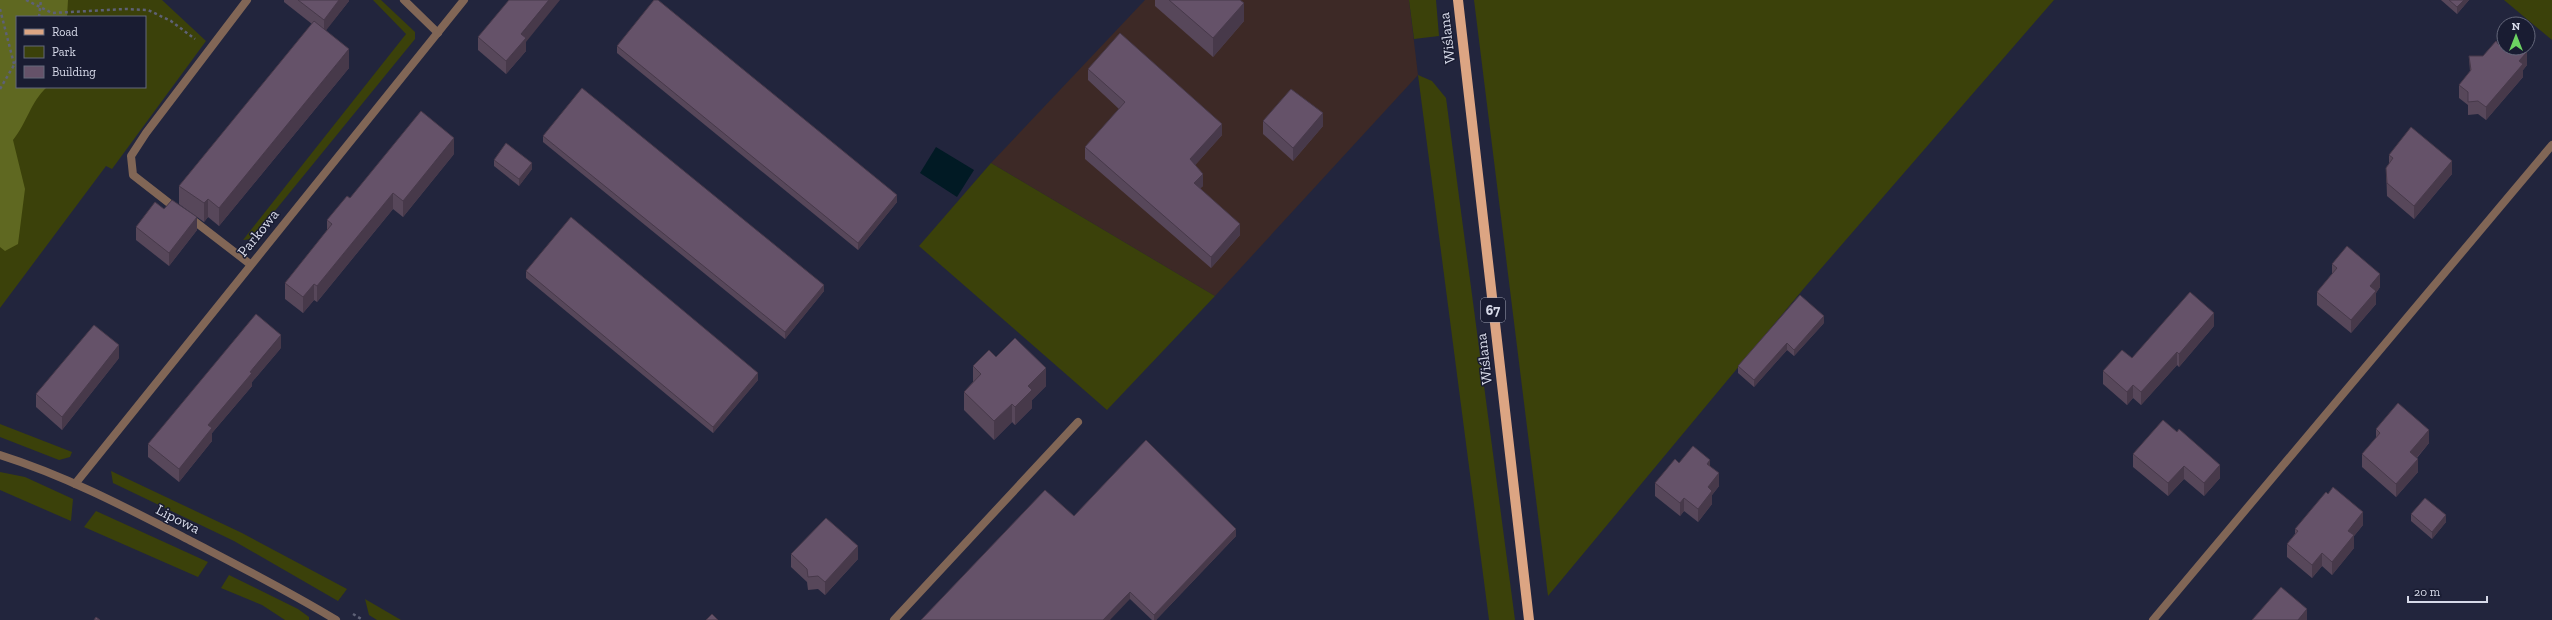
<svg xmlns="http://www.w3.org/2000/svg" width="2552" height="620" viewBox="0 0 2552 620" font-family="'Zilla Slab',serif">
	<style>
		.industrial { fill: #3d2926 }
		.green { fill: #3b410a; fill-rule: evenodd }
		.forest { fill: #5f6821 }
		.water { fill: #011a24 }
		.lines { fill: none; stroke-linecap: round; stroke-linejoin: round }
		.path { stroke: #5e6176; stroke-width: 2.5; stroke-dasharray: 3 3; stroke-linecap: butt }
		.service { stroke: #816656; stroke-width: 8 }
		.minor { stroke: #816656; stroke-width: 8 }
		.tertiary { stroke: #816656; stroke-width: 8 }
		.primary { stroke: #dca583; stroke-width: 10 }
		.wall { fill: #57475a }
		.shaded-wall { fill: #47394a }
		.building { fill: #655269; stroke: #47394a }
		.labels { text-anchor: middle; stroke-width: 3; stroke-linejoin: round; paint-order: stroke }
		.shield { fill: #191c32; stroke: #9ea1b2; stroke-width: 1 }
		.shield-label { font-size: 14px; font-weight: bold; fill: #d7dae9 }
		.street-label { font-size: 15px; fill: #d7dae9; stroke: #191c32 }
	</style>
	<rect width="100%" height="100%" fill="#22253d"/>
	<polygon class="industrial" points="1145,0 1409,0 1418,75 1215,296 991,163"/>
	<g class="green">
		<path d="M0,0H162L206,41L112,169L106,166L0,308ZM17,17H145V87H17Z"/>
		<polygon points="373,0 381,0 415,32 415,39 252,239 243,240 406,34"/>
		<polygon points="1409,0 1436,0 1439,36 1414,39"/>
		<polygon points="1474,0 2054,0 1805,287 1548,596"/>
		<polygon points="2504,0 2552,0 2552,40"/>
		<polygon points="1418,75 1432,81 1446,98 1515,620 1489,620"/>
		<polygon points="991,163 1215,296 1107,410 919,246"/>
		<polygon points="0,424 72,452 70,457 59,460 0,437"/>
		<polygon points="111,471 242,533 347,589 338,601 234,541 113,483"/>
		<polygon points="0,472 25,477 73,499 71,521 0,490"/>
		<polygon points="96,511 208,562 198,577 84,527"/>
		<polygon points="229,575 298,609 309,617 309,620 285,620 262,605 221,588"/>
		<polygon points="365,599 401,620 377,620 369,615"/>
	</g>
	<path class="forest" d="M0,0H68L67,17H17V87H47C30,103 28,121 13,140L25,189L18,244L5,251L0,247Z"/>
	<polygon class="water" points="936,147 974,170 957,197 920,173"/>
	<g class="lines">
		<g class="path">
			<polyline points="26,0 52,13 125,9 148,10 171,21 195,39"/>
			<polyline points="0,9 14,64"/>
			<polyline points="39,17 41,0"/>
			<polyline points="0,89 17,60"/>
			<polyline points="353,614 363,620"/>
		</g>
		<g class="service">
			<polyline points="178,210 133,175 131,156 146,133 247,0"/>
			<polyline points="189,217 250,264"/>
			<polyline points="894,620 1078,422"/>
			<polyline points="2153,620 2552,145"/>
		</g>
		<g class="minor">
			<polyline points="404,0 438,33"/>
			<polyline points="75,484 464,0"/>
		</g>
		<path class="tertiary" d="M0,455C67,476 131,510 193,542C241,567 290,592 336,620"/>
		<polyline class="primary" points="1458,0 1529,620"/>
	</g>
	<g class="wall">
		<polygon points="284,0 349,0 349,1 325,31 349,68 219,226 208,217 204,222 179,204 179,186 312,24 284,2"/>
		<polygon points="1155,0 1240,0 1244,21 1213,57 1155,6"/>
		<polygon points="2441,0 2469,0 2457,14"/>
		<polygon points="478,37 526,42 526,51 506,74 478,50"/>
		<polygon points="617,46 897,202 858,250 617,53"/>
		<polygon points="2469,56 2527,65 2523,70 2523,77 2486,120 2478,114 2468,115 2468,105 2459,98 2459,85 2470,72"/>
		<polygon points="1088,69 1222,135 1195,165 1203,186 1200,188 1240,235 1211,268 1085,159 1085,147 1119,109 1088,80"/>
		<polygon points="1263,121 1323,126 1293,161 1263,134"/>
		<polygon points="543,136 824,291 785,339 543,142"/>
		<polygon points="454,154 403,217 393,209 317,302 314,300 303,313 285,299 285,283 327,231 327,220 350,198"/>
		<polygon points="2389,155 2452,174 2414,219 2387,196 2386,168 2389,164"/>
		<polygon points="494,160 532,169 519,186 494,166"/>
		<polygon points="136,227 197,230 169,266 136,240"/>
		<polygon points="2332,264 2380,287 2376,293 2376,304 2351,333 2317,305 2317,292 2332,274"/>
		<polygon points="526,271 758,380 713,433 526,278"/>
		<polygon points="1824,323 1794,356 1787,350 1754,387 1738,373 1738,366"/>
		<polygon points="2214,326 2179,367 2177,365 2141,405 2133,398 2127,405 2103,384 2103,371 2132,358"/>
		<polygon points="281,348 252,382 252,386 212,433 212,441 179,482 148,457 148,444"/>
		<polygon points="996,357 1046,386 1032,400 1032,408 1015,425 1012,422 994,440 964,410 964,392 973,382 973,366"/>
		<polygon points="119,358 62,430 36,407 36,394"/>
		<polygon points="2163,420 2220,478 2204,496 2184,479 2168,496 2133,467 2133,454"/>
		<polygon points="2376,429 2429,443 2417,458 2418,472 2396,497 2362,467 2362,454 2376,438"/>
		<polygon points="1679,463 1710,466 1719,486 1712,495 1712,504 1698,522 1684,511 1680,516 1655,496 1655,483"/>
		<polygon points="2411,514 2446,522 2432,539 2411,521"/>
		<polygon points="1074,516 1236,536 1156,620 1152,620 1130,599"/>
		<polygon points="2363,525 2354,536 2354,548 2332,575 2322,566 2312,578 2287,557 2287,544 2295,534 2295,529"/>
		<polygon points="791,554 858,559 825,595 818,589 808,590 807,582 791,567"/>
	</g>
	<g class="shaded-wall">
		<polygon points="339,0 349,0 349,1 324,33 324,20"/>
		<polygon points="549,0 560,0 526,42 526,51 506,74 506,61 521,34"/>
		<polygon points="2464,0 2469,0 2457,14 2457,7"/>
		<polygon points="1244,3 1244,21 1213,57 1213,38"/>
		<polygon points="349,49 349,68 219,226 219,208"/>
		<polygon points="2527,52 2527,65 2523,70 2523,77 2486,120 2486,107 2519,61"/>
		<polygon points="1323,113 1323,126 1293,161 1293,148"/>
		<polygon points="1222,124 1222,135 1190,171 1190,159"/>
		<polygon points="454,138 454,154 403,217 403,201"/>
		<polygon points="2452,161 2452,174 2414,219 2414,206"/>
		<polygon points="532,163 532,169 519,186 519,179"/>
		<polygon points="1203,174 1203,186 1194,195 1194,183"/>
		<polygon points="393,193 393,209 317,302 317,286"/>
		<polygon points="897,195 897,202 858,250 858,243"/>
		<polygon points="208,199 208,217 204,222 204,203"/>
		<polygon points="197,217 197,230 169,266 169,253"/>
		<polygon points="1240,224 1240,235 1211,268 1211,257"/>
		<polygon points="2380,274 2380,287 2376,293 2376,304 2351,333 2351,320 2370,286"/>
		<polygon points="314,284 314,300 303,313 303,297"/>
		<polygon points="824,285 824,291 785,339 785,332"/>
		<polygon points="2214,313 2214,326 2179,367 2179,354"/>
		<polygon points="1824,316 1824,323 1794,356 1794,350"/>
		<polygon points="281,335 281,348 252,382 252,386 212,433 212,441 179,482 179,469 208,425 250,372"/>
		<polygon points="1787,343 1787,350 1754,387 1754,380"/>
		<polygon points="119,345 119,358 62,430 62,417"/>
		<polygon points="2177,352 2177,365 2141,405 2141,392"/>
		<polygon points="1046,368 1046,386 1032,400 1032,408 1015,425 1015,407 1028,386"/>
		<polygon points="758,373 758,380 713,433 713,427"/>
		<polygon points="2133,385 2133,398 2127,405 2127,392"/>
		<polygon points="1012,404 1012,422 994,440 994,421"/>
		<polygon points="2429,430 2429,443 2410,465 2410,452"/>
		<polygon points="2418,459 2418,472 2396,497 2396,484"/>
		<polygon points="1710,460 1710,473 1707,464"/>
		<polygon points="2220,465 2220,478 2204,496 2204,483"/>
		<polygon points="2184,466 2184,479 2168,496 2168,483"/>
		<polygon points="1719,473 1719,486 1712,495 1712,504 1698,522 1698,509 1708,487"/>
		<polygon points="1684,498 1684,511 1680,516 1680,503"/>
		<polygon points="2363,512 2363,525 2354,536 2354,548 2332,575 2332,562 2348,531"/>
		<polygon points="2446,515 2446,522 2432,539 2432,532"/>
		<polygon points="1236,529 1236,536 1156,620 1154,620 1154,615"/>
		<polygon points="858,546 858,559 825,595 825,582"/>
		<polygon points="2322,553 2322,566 2312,578 2312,565"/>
		<polygon points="1130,592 1130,599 1110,620 1103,620"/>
		<polygon points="2307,609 2307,620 2298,620"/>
	</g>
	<g class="building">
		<polygon points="298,0 339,0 324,20"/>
		<polygon points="509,0 549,0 521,34 526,38 506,61 478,37"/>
		<polygon points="654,0 658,0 897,195 858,243 617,46"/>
		<polygon points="1169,0 1240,0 1244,3 1213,38"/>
		<polygon points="2449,0 2464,0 2457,7"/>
		<polygon points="314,21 349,49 219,208 208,199 204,203 179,186"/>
		<polygon points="1120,33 1222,124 1190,159 1203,174 1194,183 1240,224 1211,257 1085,147 1125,102 1088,69"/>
		<polygon points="2504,39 2504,48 2523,48 2527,52 2519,61 2523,64 2486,107 2478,101 2468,102 2468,92 2459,85 2471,70 2469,56 2483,56 2496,41 2499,45"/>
		<polygon points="582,88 824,285 785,332 543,136"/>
		<polygon points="1291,89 1323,113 1293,148 1263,121"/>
		<polygon points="421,111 454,138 403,201 393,193 317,286 314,284 303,297 285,283 332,224 327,220 347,196 350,198"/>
		<polygon points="2411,127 2452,161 2414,206 2387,183 2386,168 2393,158 2389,155"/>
		<polygon points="506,143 532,163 519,179 494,160"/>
		<polygon points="172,200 197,217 169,253 136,227 155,202 164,209"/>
		<polygon points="571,217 758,373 713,427 526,271"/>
		<polygon points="2347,246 2380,274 2370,286 2376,291 2351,320 2317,292 2337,268 2332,264"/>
		<polygon points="2190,292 2214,313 2179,354 2177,352 2141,392 2133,385 2127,392 2103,371 2122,350 2132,358"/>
		<polygon points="1800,295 1824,316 1794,350 1787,343 1754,380 1738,366"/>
		<polygon points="256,314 281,335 250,372 252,373 208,425 212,428 179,469 148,444"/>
		<polygon points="94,325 119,345 62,417 36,394"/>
		<polygon points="1015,338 1046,368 1028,386 1032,390 1015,407 1012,404 994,421 964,392 981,374 973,366 989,350 996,357"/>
		<polygon points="2398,403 2429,430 2410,452 2418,459 2396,484 2362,454 2380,433 2376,429"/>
		<polygon points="2163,420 2177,432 2179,429 2220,465 2204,483 2184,466 2168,483 2133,454"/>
		<polygon points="1146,440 1236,529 1154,615 1130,592 1103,620 921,620 1045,490 1074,516"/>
		<polygon points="1693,446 1710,460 1707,464 1719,473 1708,487 1712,491 1698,509 1684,498 1680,503 1655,483 1675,459 1679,463"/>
		<polygon points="2333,487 2363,512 2348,531 2354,535 2332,562 2322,553 2312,565 2287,544 2298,531 2295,529 2326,492 2328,494"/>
		<polygon points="2425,498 2446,515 2432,532 2411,514"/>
		<polygon points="826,518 858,546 825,582 818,576 808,577 807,569 791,554"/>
		<polygon points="2281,587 2307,609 2298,620 2252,620"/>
		<polygon points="712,614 718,620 706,620"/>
		<polygon points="96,617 100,620 94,620"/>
	</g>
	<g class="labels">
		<rect class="shield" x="1481" y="298" width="24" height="24" rx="3"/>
		<g class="shield-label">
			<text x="1493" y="315">67</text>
		</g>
		<g class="street-label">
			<text transform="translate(1447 38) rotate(-97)" y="5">Wiślana</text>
			<text transform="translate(258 233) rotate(-51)" y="5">Parkowa</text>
			<text transform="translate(1484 359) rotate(-97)" y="5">Wiślana</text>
			<text transform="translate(178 519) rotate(27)" y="5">Lipowa</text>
		</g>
	</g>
	<rect x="16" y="16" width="130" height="72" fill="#191c32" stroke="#65687b"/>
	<rect x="24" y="29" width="20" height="6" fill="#dca583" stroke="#65687b"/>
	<text x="52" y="36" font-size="12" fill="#d7dae9">Road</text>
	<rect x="24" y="46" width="20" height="12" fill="#3b410a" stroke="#65687b"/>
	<text x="52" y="56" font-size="12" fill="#d7dae9">Park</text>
	<rect x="24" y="66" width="20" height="12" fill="#655269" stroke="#65687b"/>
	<text x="52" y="76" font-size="12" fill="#d7dae9">Building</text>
	<g transform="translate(2516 36)"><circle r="19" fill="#191c32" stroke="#65687b"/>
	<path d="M0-3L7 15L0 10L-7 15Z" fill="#6cd362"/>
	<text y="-6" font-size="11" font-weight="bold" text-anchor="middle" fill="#d7dae9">N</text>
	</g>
	<path d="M2408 596v6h79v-6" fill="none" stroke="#d7dae9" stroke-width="2"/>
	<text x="2414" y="596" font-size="12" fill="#d7dae9" stroke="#191c32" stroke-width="3" paint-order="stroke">20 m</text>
</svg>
